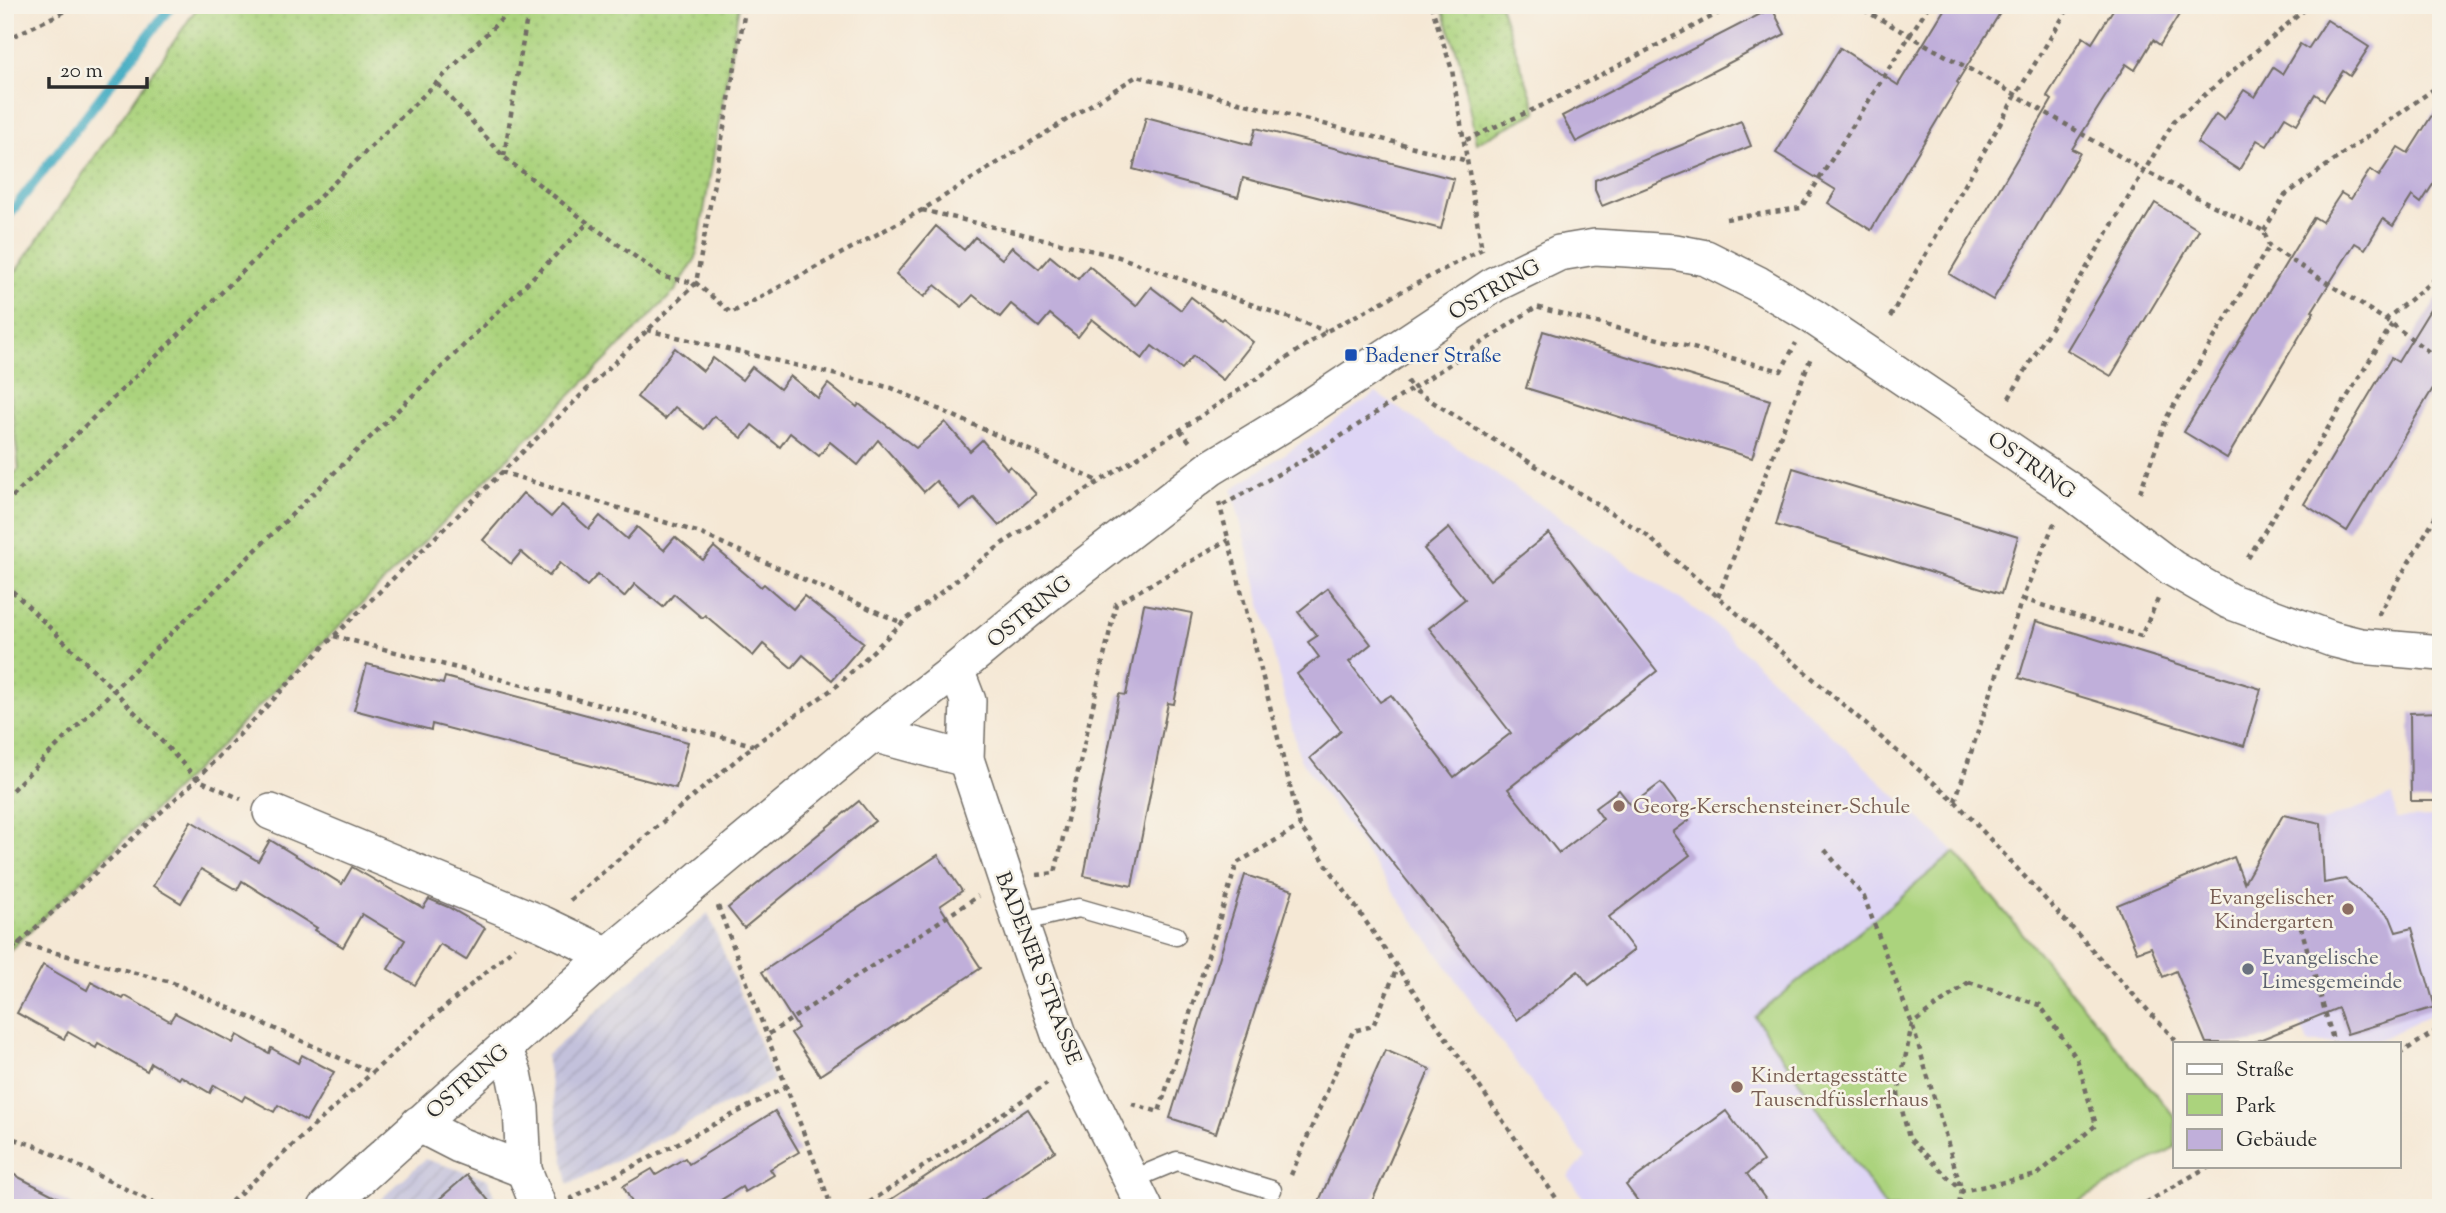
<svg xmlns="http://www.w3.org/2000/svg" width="2446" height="1213" viewBox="0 0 2446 1213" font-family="'Sorts Mill Goudy',serif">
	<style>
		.built { fill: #ded5f5 }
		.industrial { fill: url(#industrial-furrows) }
		.grass { fill: url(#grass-dots); stroke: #6b7f54; stroke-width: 2 }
		.park { fill: #abd37d; stroke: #6b7f54; stroke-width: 2 }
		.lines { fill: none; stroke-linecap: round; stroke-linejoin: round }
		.stream { stroke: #43acc2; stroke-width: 10 }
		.building { fill: #c0afda }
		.service-casing { stroke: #726d66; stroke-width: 21 }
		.minor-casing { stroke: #726d66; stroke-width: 38 }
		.path { stroke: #726d66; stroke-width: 4.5; stroke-dasharray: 5 5; stroke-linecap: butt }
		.service { stroke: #fff; stroke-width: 18 }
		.minor { stroke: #fff; stroke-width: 35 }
		.transit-dot { fill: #1a4fb4; stroke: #f7f3e8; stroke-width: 2.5 }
		.education-dot { fill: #8d6e63; stroke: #f7f3e8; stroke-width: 2.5 }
		.worship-dot { fill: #6b7280; stroke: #f7f3e8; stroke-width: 2.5 }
		.labels { text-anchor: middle; stroke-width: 5; stroke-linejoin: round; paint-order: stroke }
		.street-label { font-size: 21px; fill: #2b2b2b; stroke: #f7f3e8 }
		.transit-label { font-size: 21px; fill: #164399; stroke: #f7f3e8; text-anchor: start }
		.education-label { font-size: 21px; fill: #785e54; stroke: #f7f3e8; text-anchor: start }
		.worship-label { font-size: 21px; fill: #5b616d; stroke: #f7f3e8; text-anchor: start }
	</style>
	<defs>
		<pattern id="industrial-furrows" width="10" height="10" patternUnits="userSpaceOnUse" patternTransform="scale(1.75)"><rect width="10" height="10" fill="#c3c1db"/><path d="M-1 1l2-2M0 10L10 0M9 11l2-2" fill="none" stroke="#a8a6bc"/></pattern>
		<pattern id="grass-dots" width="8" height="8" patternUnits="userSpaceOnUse" patternTransform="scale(1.75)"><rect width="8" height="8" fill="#abd37d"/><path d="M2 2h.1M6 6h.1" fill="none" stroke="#93b56c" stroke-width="1.8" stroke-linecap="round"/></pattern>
	</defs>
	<rect width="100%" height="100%" fill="#f7f3e8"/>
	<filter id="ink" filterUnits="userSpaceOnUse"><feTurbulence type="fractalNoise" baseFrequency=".0143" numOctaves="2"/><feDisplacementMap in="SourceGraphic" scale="14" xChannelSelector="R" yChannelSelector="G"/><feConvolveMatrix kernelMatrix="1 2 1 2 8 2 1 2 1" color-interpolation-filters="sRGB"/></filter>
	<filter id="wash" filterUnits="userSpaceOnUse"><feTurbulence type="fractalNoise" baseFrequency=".00686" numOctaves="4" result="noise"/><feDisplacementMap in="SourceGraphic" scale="28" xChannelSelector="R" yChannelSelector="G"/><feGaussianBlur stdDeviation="1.57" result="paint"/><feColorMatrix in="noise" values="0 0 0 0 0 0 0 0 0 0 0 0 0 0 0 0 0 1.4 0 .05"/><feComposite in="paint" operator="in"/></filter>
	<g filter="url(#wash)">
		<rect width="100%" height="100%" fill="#f5e8d5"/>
		<g class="built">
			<polygon points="1376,393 1709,619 1955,852 1756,1017 1886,1208 1590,1208 1568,1176 1586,1157 1485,1021 1300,759 1232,489"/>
			<polygon points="2393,795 2396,818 2441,817 2441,1009 2373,1043 2308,1043 2238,867 2255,865 2283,815 2321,822"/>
		</g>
		<g class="industrial">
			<polygon points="708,913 774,1080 568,1185 546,1056"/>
			<polygon points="425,1159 488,1179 498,1208 371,1208"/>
		</g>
		<g class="grass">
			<polygon points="199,5 739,5 696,258 675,291 185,780 5,955 5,484 19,469 5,350 5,287"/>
			<polygon points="1441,5 1500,5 1537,112 1476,143 1461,64"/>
		</g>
		<polygon class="park" points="1955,852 2175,1117 2175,1147 2067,1208 1886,1208 1755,1017"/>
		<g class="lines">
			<polyline class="stream" points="5,220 172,5"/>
		</g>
		<g id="blocks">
			<g class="building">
				<polygon points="1947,5 2005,5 1957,82 1959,84 1871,230 1828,203 1836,190 1776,153 1840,48 1898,85"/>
				<polygon points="2116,5 2185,5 2160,45 2153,40 2135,70 2126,64 2072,149 2080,153 1993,300 1949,274 2052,100 2047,96 2065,67 2083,37 2092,43"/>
				<polygon points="1772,8 1785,34 1576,142 1562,116"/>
				<polygon points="2327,20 2369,47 2350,76 2343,71 2324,100 2315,94 2297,124 2285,117 2267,146 2257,140 2239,170 2197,143 2216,114 2224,120 2244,90 2255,97 2273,68 2282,74 2300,44 2308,49"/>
				<polygon points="2441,101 2441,172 2421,203 2412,196 2393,226 2383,219 2365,249 2355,243 2312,311 2314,312 2227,458 2184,432 2314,217 2322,222 2341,193 2351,199 2370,170 2379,176 2398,147 2408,153"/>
				<polygon points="1146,117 1251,145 1256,128 1454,179 1441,229 1243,178 1238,197 1133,169"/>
				<polygon points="1741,121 1751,146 1602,206 1595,190 1595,180"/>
				<polygon points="2155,203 2199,230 2111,376 2067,350"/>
				<polygon points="936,226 964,250 975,237 1002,259 1012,247 1039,269 1050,256 1078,279 1089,266 1136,306 1151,287 1181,310 1191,297 1221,320 1223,318 1253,342 1223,380 1193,356 1182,369 1152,346 1142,359 1092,319 1078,337 1050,314 1039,327 1011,304 1000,317 973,295 962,307 935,285 924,297 896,274"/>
				<polygon points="2441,292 2441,375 2347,531 2304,504 2391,358 2398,362"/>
				<polygon points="1543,331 1770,400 1752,458 1526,388"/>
				<polygon points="675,348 703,371 713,358 742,380 752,367 780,389 790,376 818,398 828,384 857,407 859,404 916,448 945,422 970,451 982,440 1007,469 1010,466 1036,494 999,526 974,498 961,509 936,481 924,492 878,440 858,465 830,442 819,456 790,433 780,447 752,425 742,438 714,416 704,429 675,407 665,419 637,397"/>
				<polygon points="1793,468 2018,537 2001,594 1776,525"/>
				<polygon points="523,493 551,517 562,505 589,529 600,516 627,539 637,527 664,550 675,537 703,560 714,547 761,587 764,584 793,609 804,596 864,643 832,680 803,655 792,668 763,644 753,656 705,615 702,618 674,594 663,607 635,584 624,597 598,574 587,586 560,563 549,576 521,552 511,564 483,540"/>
				<polygon points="1449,528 1490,580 1549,533 1657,671 1508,789 1559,853 1603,819 1595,808 1619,790 1631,805 1661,783 1689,820 1673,832 1690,855 1609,917 1634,950 1589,985 1578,971 1517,1020 1310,758 1341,731 1297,674 1319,657 1308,642 1317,636 1298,612 1328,588 1371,644 1349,662 1380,702 1391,695 1454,777 1511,733 1429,628 1465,599 1424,549"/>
				<polygon points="1144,604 1192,613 1174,704 1168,703 1132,886 1084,876 1119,694 1126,695"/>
				<polygon points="2036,621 2261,689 2244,746 2019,678"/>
				<polygon points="367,664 443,684 445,677 688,742 676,788 432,724 431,730 354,710"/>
				<polygon points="2441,712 2441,801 2411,801 2410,713"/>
				<polygon points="859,801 875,821 744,928 728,908"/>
				<polygon points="2283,815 2321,823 2324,883 2345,879 2390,917 2396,932 2412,928 2435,1007 2347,1034 2338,1008 2252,1043 2206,1043 2176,971 2163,977 2151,947 2137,952 2117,905 2234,857 2244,883"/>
				<polygon points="191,821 258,861 270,840 342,884 352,867 423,908 429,899 448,907 485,928 466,960 440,944 415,985 388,969 405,940 362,914 343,947 315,930 317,928 242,881 237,890 201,869 181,903 153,886"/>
				<polygon points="938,855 962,891 940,906 981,968 820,1075 791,1033 798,1028 762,972"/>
				<polygon points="1245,875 1293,890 1216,1133 1170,1118"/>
				<polygon points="43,965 87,990 91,982 123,999 125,996 170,1021 175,1013 233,1043 237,1035 269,1053 271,1048 298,1063 302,1055 334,1072 306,1121 278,1105 274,1112 245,1096 242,1101 214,1085 210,1093 181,1076 179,1079 151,1063 147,1071 98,1043 96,1048 68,1032 64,1039 17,1013"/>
				<polygon points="1385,1050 1430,1069 1383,1177 1369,1208 1316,1208"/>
				<polygon points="1028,1109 1055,1151 970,1208 878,1208"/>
				<polygon points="775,1111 799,1152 770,1169 774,1175 745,1192 742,1187 708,1208 635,1208 623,1186 652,1169 656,1175 685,1158 689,1164"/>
				<polygon points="1726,1111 1763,1161 1747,1174 1772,1208 1643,1208 1626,1185"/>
				<polygon points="5,1170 78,1208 5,1208"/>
				<polygon points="467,1175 495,1208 429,1208"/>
			</g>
		</g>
	</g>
	<g filter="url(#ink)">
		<use href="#blocks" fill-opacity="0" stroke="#726d66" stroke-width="2"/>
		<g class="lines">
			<g class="service-casing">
				<g id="service">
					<polyline points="1020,922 1079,908 1176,936"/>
					<polyline points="1131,1180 1177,1161 1272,1190"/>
				</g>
			</g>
			<g class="minor-casing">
				<g id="minor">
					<polyline points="956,670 968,701 966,759 1020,922 1060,1037 1145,1208"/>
					<polyline points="873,734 966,759"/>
					<polyline points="271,812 543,924 608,955"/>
					<polyline points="504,1048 514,1073 521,1108 524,1170 539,1208"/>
					<polyline points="418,1124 459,1145 524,1170"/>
					<polyline points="326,1208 608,955 873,734 956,670 1043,598 1211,468 1290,420 1495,284 1559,253 1595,247 1675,252 1706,258 1758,284 1812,316 2068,489 2172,568 2229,601 2332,639 2360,646 2441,653"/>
				</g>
			</g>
			<g class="path">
				<polyline points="1431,5 1452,70 1482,250"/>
				<polyline points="1855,5 2016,95 2143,170 2264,231 2269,246 2392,324 2441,361"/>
				<polyline points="5,40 78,5"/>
				<polyline points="438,84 504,157 588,223 664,277 696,283 731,313 922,210 1137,76 1468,161"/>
				<polyline points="1466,140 1543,105 1734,5"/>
				<polyline points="504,156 529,5"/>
				<polyline points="922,210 1119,257 1326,331"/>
				<polyline points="1726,219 1801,208 1929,5"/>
				<polyline points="2264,231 2284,196 2441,84"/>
				<polyline points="1890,317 2016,95 2066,12 2075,5"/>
				<polyline points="2385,320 2441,274"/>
				<polyline points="647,330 892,388 1098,481"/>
				<polyline points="1407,381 1412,389 1536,307 1781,371 1796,343"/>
				<polyline points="2009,398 2174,121 2310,5"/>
				<polyline points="1180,430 1190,442"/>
				<polyline points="1309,447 1314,454 1412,389 1645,534 1955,801 2178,1043"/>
				<polyline points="501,472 697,532 902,623"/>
				<polyline points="2140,492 2167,417 2269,246"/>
				<polyline points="1219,502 1300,826 1563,1208"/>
				<polyline points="5,504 516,5"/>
				<polyline points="1223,505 1314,454"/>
				<polyline points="2248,558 2392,324"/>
				<polyline points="5,584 114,690 197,779 241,799"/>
				<polyline points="1718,597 1811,357"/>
				<polyline points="2022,599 2141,636 2159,597"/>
				<polyline points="2378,615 2441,507"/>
				<polyline points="334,636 753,745"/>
				<polyline points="5,797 588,223"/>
				<polyline points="1955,801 2022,599 2056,519"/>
				<polyline points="1825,850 1864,897 1912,1024 1962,1191 1958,1208"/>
				<polyline points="1037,875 1055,873 1116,604 1228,540"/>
				<polyline points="570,900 754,745 838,685 902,623 1003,543 1180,430 1327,331 1482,249"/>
				<polyline points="718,906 832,1208"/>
				<polyline points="2298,917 2334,1043"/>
				<polyline points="17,943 171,982 373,1073"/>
				<polyline points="5,956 197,779 334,636 696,283 746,5"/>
				<polygon points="1969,982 2040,1005 2077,1059 2096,1125 2037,1175 1962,1191 1909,1138 1898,1094 1912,1024"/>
				<polyline points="769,1034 978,896"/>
				<polyline points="2399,1054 2441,1028"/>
				<polyline points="1132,1104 1159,1112 1237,863 1300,826"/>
				<polyline points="5,1136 39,1147 165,1208"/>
				<polyline points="1291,1175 1353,1031 1373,1026 1397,968"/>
				<polyline points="573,1201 572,1198 786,1087"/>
				<polyline points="224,1208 430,1020 515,947"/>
				<polyline points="861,1208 1047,1084"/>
				<polyline points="2137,1208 2209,1166"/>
			</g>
			<use href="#service" class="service"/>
			<use href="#minor" class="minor"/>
		</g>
	</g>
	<rect class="transit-dot" x="1344" y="348" width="14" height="14" rx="3.5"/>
	<g class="education-dot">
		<circle cx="1619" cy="806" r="7"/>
		<circle cx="2348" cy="909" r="7"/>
		<circle cx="1737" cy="1087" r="7"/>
	</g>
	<circle class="worship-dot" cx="2248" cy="969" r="7"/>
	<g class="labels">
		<g class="street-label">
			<text transform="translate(1494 289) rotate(-30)" y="7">OSTRING</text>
			<text transform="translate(2032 465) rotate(35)" y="7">OSTRING</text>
			<text transform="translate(1029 611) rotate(-39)" y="7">OSTRING</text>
			<text transform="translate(1039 968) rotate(69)" y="7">BADENER STRASSE</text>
			<text transform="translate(467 1081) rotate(-41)" y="7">OSTRING</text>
		</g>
		<g class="transit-label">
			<text x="1365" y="362">Badener Straße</text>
		</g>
		<g class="education-label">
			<text x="1633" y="813">Georg-Kerschensteiner-Schule</text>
			<text x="2334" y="904" text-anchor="end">Evangelischer<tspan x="2334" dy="24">Kindergarten</tspan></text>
			<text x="1751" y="1082">Kindertagesstätte<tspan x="1751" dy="24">Tausendfüsslerhaus</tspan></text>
		</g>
		<g class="worship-label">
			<text x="2262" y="964">Evangelische<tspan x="2262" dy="24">Limesgemeinde</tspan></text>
		</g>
	</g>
	<rect width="2446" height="1213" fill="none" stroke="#f7f3e8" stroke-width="28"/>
	<rect x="2173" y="1042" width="228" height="126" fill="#f7f3e8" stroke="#a5a39c" stroke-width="2"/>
	<rect x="2187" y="1064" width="35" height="10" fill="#ffffff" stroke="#a5a39c" stroke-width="2"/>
	<text x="2236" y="1076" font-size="21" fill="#2b2b2b">Straße</text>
	<rect x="2187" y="1094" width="35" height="21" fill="#abd37d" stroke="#a5a39c" stroke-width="2"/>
	<text x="2236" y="1112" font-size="21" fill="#2b2b2b">Park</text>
	<rect x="2187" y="1129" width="35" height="21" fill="#c0afda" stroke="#a5a39c" stroke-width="2"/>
	<text x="2236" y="1146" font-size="21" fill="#2b2b2b">Gebäude</text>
	<path d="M49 77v10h98v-10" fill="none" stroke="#2b2b2b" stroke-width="3.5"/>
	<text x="60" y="77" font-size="21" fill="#2b2b2b" stroke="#f7f3e8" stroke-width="5" paint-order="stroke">20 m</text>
</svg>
